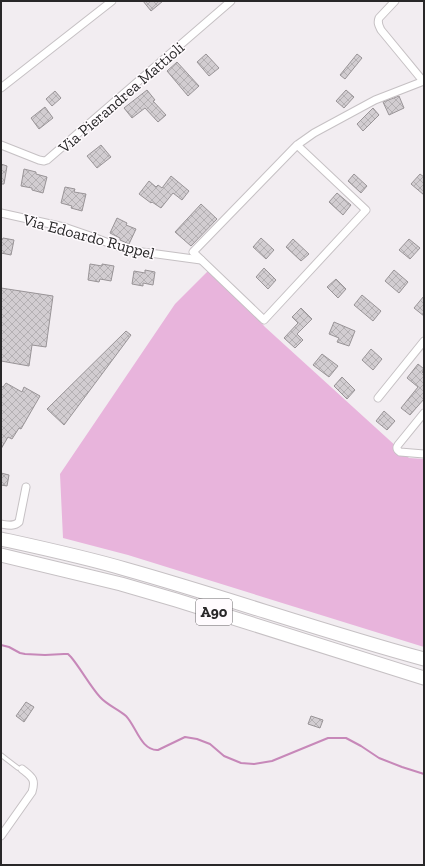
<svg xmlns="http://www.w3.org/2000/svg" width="425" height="866" viewBox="0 0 425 866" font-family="'Zilla Slab',serif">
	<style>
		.grass { fill: #e8b4dc }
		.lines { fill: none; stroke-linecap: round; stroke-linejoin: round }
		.stream { stroke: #c788b9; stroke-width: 2 }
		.building { fill: url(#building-cross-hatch); stroke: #999497 }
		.lane-casing { stroke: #c6c1c4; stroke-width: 5.5 }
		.street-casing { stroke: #c6c1c4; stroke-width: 9 }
		.highway-casing { stroke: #c6c1c4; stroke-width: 15 }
		.lane { stroke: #fff; stroke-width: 3.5 }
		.street { stroke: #fff; stroke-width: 7 }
		.highway { stroke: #fff; stroke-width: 13 }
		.labels { text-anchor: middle; stroke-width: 3; stroke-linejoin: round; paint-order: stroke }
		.shield { fill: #fffbfe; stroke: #686768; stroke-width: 1 }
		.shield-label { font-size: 15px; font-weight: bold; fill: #282728 }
		.street-label { font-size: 16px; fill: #282728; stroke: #fffbfe }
	</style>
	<defs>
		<pattern id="building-cross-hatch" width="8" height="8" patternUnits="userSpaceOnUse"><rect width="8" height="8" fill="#d2cdd1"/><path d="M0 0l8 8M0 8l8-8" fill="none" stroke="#b4b0b3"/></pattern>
	</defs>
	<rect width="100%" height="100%" fill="#f2edf1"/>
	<polygon class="grass" points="211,268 265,327 409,458 424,459 424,647 128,555 63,538 60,474 175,304"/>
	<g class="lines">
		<path class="stream" d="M1,645L9,647L20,653L25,654L45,655L64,654H68L71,657C81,669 90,686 100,697C107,705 118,709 126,716C136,726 141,751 158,750L185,737L197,739L210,744L224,756L241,763L254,764L272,761L328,738H346L361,746L379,758L402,767L424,774"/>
	</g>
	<g class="building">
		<polygon points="143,1 163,1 151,11"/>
		<polygon points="206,54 219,68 209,76 197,62"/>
		<polygon points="357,54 362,58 345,79 340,75"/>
		<polygon points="177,62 199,86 188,96 167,71"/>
		<polygon points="147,90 155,100 153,101 166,115 158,122 145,108 132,118 124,108"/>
		<polygon points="346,90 354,97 344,108 336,101"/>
		<polygon points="55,91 61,98 52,106 46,99"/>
		<polygon points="399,96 404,108 389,115 383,102"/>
		<polygon points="45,107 53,118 39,129 31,118"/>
		<polygon points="373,108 379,115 363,131 357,124"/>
		<polygon points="101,145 111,157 97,168 87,156"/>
		<polygon points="1,164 7,166 4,184 1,184"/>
		<polygon points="24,169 36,172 36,174 47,177 43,193 32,190 32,188 21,186"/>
		<polygon points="354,174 367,186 361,193 348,181"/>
		<polygon points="420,174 424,177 424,195 411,184"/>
		<polygon points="171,176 189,191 182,200 173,193 161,208 152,202 151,203 139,194 149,181 156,187 158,185 162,188"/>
		<polygon points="65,187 75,189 74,192 86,194 82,211 71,208 72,206 61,203"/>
		<polygon points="337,193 351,205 343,215 329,202"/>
		<polygon points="201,204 217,219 191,246 175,232"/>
		<polygon points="117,218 127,223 126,225 136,229 129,244 120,240 120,238 110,233"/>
		<polygon points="3,238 14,240 11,255 1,253 1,240 2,240"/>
		<polygon points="261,238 274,250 266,259 253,247"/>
		<polygon points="293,239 309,254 301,261 286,247"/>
		<polygon points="409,239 420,248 410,259 399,250"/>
		<polygon points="90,264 102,266 102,264 114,266 111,281 100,279 99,282 88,280"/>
		<polygon points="264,268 276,280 268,289 256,277"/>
		<polygon points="145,270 155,272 153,285 143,283 143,286 132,284 134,271 145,273"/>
		<polygon points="394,270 408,282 399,293 385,281"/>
		<polygon points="336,279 346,289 338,298 327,287"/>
		<polygon points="1,288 53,296 46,347 32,345 29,366 1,361"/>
		<polygon points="362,295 381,311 373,321 354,305"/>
		<polygon points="424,296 424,316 414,308"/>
		<polygon points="301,308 312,319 297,334 303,340 295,348 284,338 298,323 292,317"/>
		<polygon points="334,322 355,331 349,346 337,342 339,338 329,334"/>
		<polygon points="126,331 131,335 64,425 47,409"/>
		<polygon points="371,349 382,359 373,370 362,360"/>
		<polygon points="322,354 338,366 329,377 313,365"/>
		<polygon points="418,364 424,369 422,372 424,374 424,399 410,415 401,408 418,387 407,378"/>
		<polygon points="342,377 355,390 347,399 334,386"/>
		<polygon points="6,383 22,392 24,387 40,396 21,429 19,428 12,439 8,437 1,449 1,386 3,387"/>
		<polygon points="384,411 395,421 387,430 376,421"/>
		<polygon points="1,473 9,475 7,486 1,485"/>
		<polygon points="26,702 34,707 24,722 16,716"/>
		<polygon points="311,716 323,720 320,728 308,724"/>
	</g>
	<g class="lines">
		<g class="lane-casing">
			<polyline id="lane" points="1,755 18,768"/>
		</g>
		<g class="street-casing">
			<g id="street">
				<path d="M395,1L379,18C377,23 379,26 381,30L423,81"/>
				<polyline points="1,88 112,1"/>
				<polyline points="1,145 39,160 44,161 47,160 231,1"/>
				<polyline points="297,145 366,210 264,320 193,252 297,145 314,133 375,100 424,81"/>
				<polyline points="1,213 64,227 93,237 119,247 135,251 201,260"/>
				<polyline points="378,398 424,341"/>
				<path d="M424,413L398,445C396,448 397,450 400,452L424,454"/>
				<path d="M1,524C7,525 14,527 19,522L26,487"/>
				<path d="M1,836L32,792C36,779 32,777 22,769"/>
			</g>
		</g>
		<g class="highway-casing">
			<g id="highway">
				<path d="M1,539C42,548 84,557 125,569C225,597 324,632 424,659"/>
				<polyline points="1,555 121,584 176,600 424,678"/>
			</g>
		</g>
		<use href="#lane" class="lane"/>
		<use href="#street" class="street"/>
		<use href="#highway" class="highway"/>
	</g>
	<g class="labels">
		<rect class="shield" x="196" y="599" width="36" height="26" rx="3"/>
		<g class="shield-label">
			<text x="214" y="617">A90</text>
		</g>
		<g class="street-label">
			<text transform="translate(121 97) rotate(-41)" y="6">Via Pierandrea Mattioli</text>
			<text transform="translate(89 236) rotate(15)" y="6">Via Edoardo Ruppel</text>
		</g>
	</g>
	<rect width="425" height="866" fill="none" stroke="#282728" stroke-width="4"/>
</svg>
